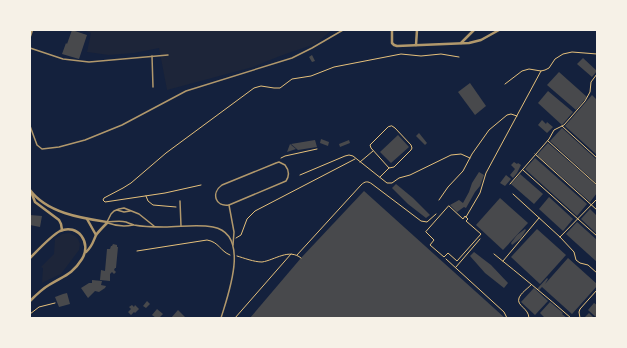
<svg xmlns="http://www.w3.org/2000/svg" width="627" height="348" viewBox="0 0 627 348" font-family="'Fira Sans Condensed',sans-serif">
	<style>
		.green { fill: #1d2539 }
		.building { fill: #48494c }
		.lines { fill: none; stroke-linecap: round; stroke-linejoin: round }
		.path { stroke: #e5c07b; stroke-width: 1 }
		.service { stroke: #b1986c; stroke-width: 1.5 }
		.minor { stroke: #b1986c; stroke-width: 2.5 }
	</style>
	<rect width="100%" height="100%" fill="#14213d"/>
	<g class="green">
		<polygon points="83,30 332,30 315,44 280,56 253,67 167,90 159,48 134,53 109,55 87,52 91,33"/>
		<polygon points="69,233 75,236 78,239 80,244 79,250 61,274 48,280 42,283 43,268 41,267 54,254 55,239 62,234"/>
	</g>
	<g class="building">
		<polygon points="72,30 87,35 79,59 62,54 66,43 67,44"/>
		<polygon points="312,55 315,61 312,62 309,57"/>
		<polygon points="583,58 597,71 592,77 577,64"/>
		<polygon points="559,72 587,97 576,110 547,85"/>
		<polygon points="470,83 486,106 475,115 458,92"/>
		<polygon points="548,91 573,112 562,125 538,103"/>
		<polygon points="592,95 597,100 597,155 565,126"/>
		<polygon points="542,120 546,124 547,122 553,127 547,133 538,125"/>
		<polygon points="562,128 597,160 597,184 550,141"/>
		<polygon points="419,133 427,143 425,145 416,136"/>
		<polygon points="398,135 409,147 391,163 380,152"/>
		<polygon points="321,139 329,142 328,146 320,143"/>
		<polygon points="315,140 317,147 298,150 291,144"/>
		<polygon points="349,140 350,143 340,147 339,144"/>
		<polygon points="548,143 597,186 597,193 590,202 537,155"/>
		<polygon points="290,144 296,149 287,152"/>
		<polygon points="535,158 587,204 577,216 525,169"/>
		<polygon points="514,162 517,164 518,163 521,165 517,173 513,178 510,175 515,169 511,165"/>
		<polygon points="479,172 484,175 480,186 475,192 466,208 464,207 457,212 450,205 459,200 463,203 469,192 472,183"/>
		<polygon points="520,174 543,194 534,204 511,184"/>
		<polygon points="506,175 511,179 505,186 500,183"/>
		<polygon points="396,184 413,198 430,215 426,218 408,204 392,188"/>
		<polygon points="364,191 505,318 250,318 301,258"/>
		<polygon points="549,197 573,219 563,231 539,209"/>
		<polygon points="500,198 528,223 503,250 476,225"/>
		<polygon points="590,209 597,216 597,234 581,219"/>
		<polygon points="30,215 42,216 40,227 30,225"/>
		<polygon points="577,222 597,240 597,262 566,234"/>
		<polygon points="525,229 526,230 521,238 512,245 511,243 517,235"/>
		<polygon points="537,229 566,255 540,284 511,257"/>
		<polygon points="113,244 117,245 117,247 118,247 116,268 115,268 114,270 116,272 114,274 112,272 110,274 110,281 100,280 101,270 105,271 107,249 110,249 111,246 112,246"/>
		<polygon points="474,252 491,265 508,283 504,288 485,273 470,256"/>
		<polygon points="568,258 597,284 597,286 572,314 542,287 539,290 537,289 547,278 548,279 545,284"/>
		<polygon points="92,280 102,281 101,285 106,286 105,288 99,292 95,291 88,298 81,288 89,283 92,283"/>
		<polygon points="534,288 548,301 535,315 521,302"/>
		<polygon points="67,293 70,304 59,307 55,297 63,294"/>
		<polygon points="147,301 150,304 146,308 143,306"/>
		<polygon points="550,302 563,313 562,314 567,318 545,318 540,313"/>
		<polygon points="594,303 597,305 597,318 588,310"/>
		<polygon points="132,305 134,307 135,305 139,309 135,313 134,312 131,315 128,312 131,309 129,307"/>
		<polygon points="157,309 163,314 159,318 156,318 152,315"/>
		<polygon points="178,310 186,318 171,318"/>
		<polygon points="589,313 594,318 584,318"/>
	</g>
	<g class="lines">
		<g class="path">
			<polyline points="505,84 522,71 529,69 541,71 545,70 549,68 555,59 563,54 572,52 597,54"/>
			<polygon points="392,126 395,128 411,145 412,148 411,150 394,167 389,168 371,148 370,145 388,127"/>
			<polyline points="562,126 597,158"/>
			<polyline points="548,141 597,185"/>
			<polyline points="535,154 597,210"/>
			<polyline points="281,158 285,156 317,149"/>
			<polyline points="360,162 373,151"/>
			<polyline points="523,170 597,236"/>
			<polyline points="300,175 345,156 349,155 353,156 387,183 392,183 399,178 410,175 451,155 461,154 470,158"/>
			<polyline points="380,177 389,168"/>
			<polyline points="510,184 549,139 554,130 564,125 585,101 590,92 591,82 597,74"/>
			<polyline points="201,185 165,193 105,202 103,200 104,198 123,188 131,183 166,153 254,88 261,86 274,88 280,88 292,79 311,76 334,67 401,54 421,56 441,54 459,57"/>
			<polyline points="513,194 560,237 574,252 576,260 580,263 588,265 597,273"/>
			<polyline points="146,196 148,201 153,205 176,207"/>
			<polyline points="439,200 448,187 463,171 472,154 489,130 507,115 511,114 517,116"/>
			<polygon points="449,206 463,219 465,216 468,219 466,221 481,234 457,261 448,253 444,257 430,245 434,240 426,232"/>
			<polyline points="466,217 480,193 486,173 541,71"/>
			<polyline points="560,237 597,199"/>
			<polyline points="236,238 241,235 247,219 255,211 355,159"/>
			<path d="M137,251L207,240C219,242 220,251 230,255"/>
			<path d="M494,254C520,275 546,296 571,318"/>
			<path d="M297,255L361,185C365,181 368,181 372,184L421,221L427,222L436,214"/>
			<path d="M237,256C244,258 254,262 262,262C275,260 289,248 301,258"/>
			<polyline points="446,259 504,312 507,318"/>
			<polyline points="503,261 539,218"/>
			<polyline points="456,267 480,239"/>
			<polyline points="30,314 39,307 55,303"/>
			<polyline points="235,318 291,254"/>
			<path d="M529,318C529,308 516,306 519,298C521,293 527,289 531,285"/>
			<polyline points="580,318 579,312 580,309 597,290"/>
		</g>
		<g class="service">
			<polyline points="30,48 63,59 89,62 168,55"/>
			<polyline points="152,56 153,87"/>
			<polyline points="30,126 37,145 42,149 59,147 85,140 122,125 186,91 292,58 312,48 343,30"/>
			<path d="M279,162L285,165C289,170 290,175 286,181L229,205C215,207 211,193 222,185L276,163Z"/>
			<polyline points="180,201 181,226"/>
			<polyline points="229,205 234,232 233,245"/>
			<polyline points="117,210 124,212 130,211"/>
			<path d="M107,222C113,222 119,220 126,222C128,223 131,224 134,225C144,227 155,227 164,227C181,227 197,224 213,227C251,234 228,295 221,318"/>
			<polyline points="107,222 111,214 114,211 119,209 124,208 139,214 154,226"/>
			<path d="M108,223C116,226 124,227 133,225"/>
		</g>
		<g class="minor">
			<polyline points="392,30 392,43 394,45 397,46 469,43 481,40 499,30"/>
			<polyline points="30,36 32,30"/>
			<polyline points="461,43 474,30"/>
			<polyline points="416,45 417,30"/>
			<path d="M30,190C47,213 81,218 107,222"/>
			<polyline points="32,194 35,202 59,220 61,224 62,230"/>
			<polyline points="87,219 96,235"/>
			<path d="M86,252C92,247 93,242 96,235C99,231 103,227 107,223"/>
			<path d="M30,258C37,251 52,235 60,231C78,223 92,243 82,259C72,275 63,276 49,285C42,289 36,295 30,301"/>
		</g>
	</g>
	<rect width="627" height="348" fill="none" stroke="#f6f1e7" stroke-width="62"/>
</svg>
